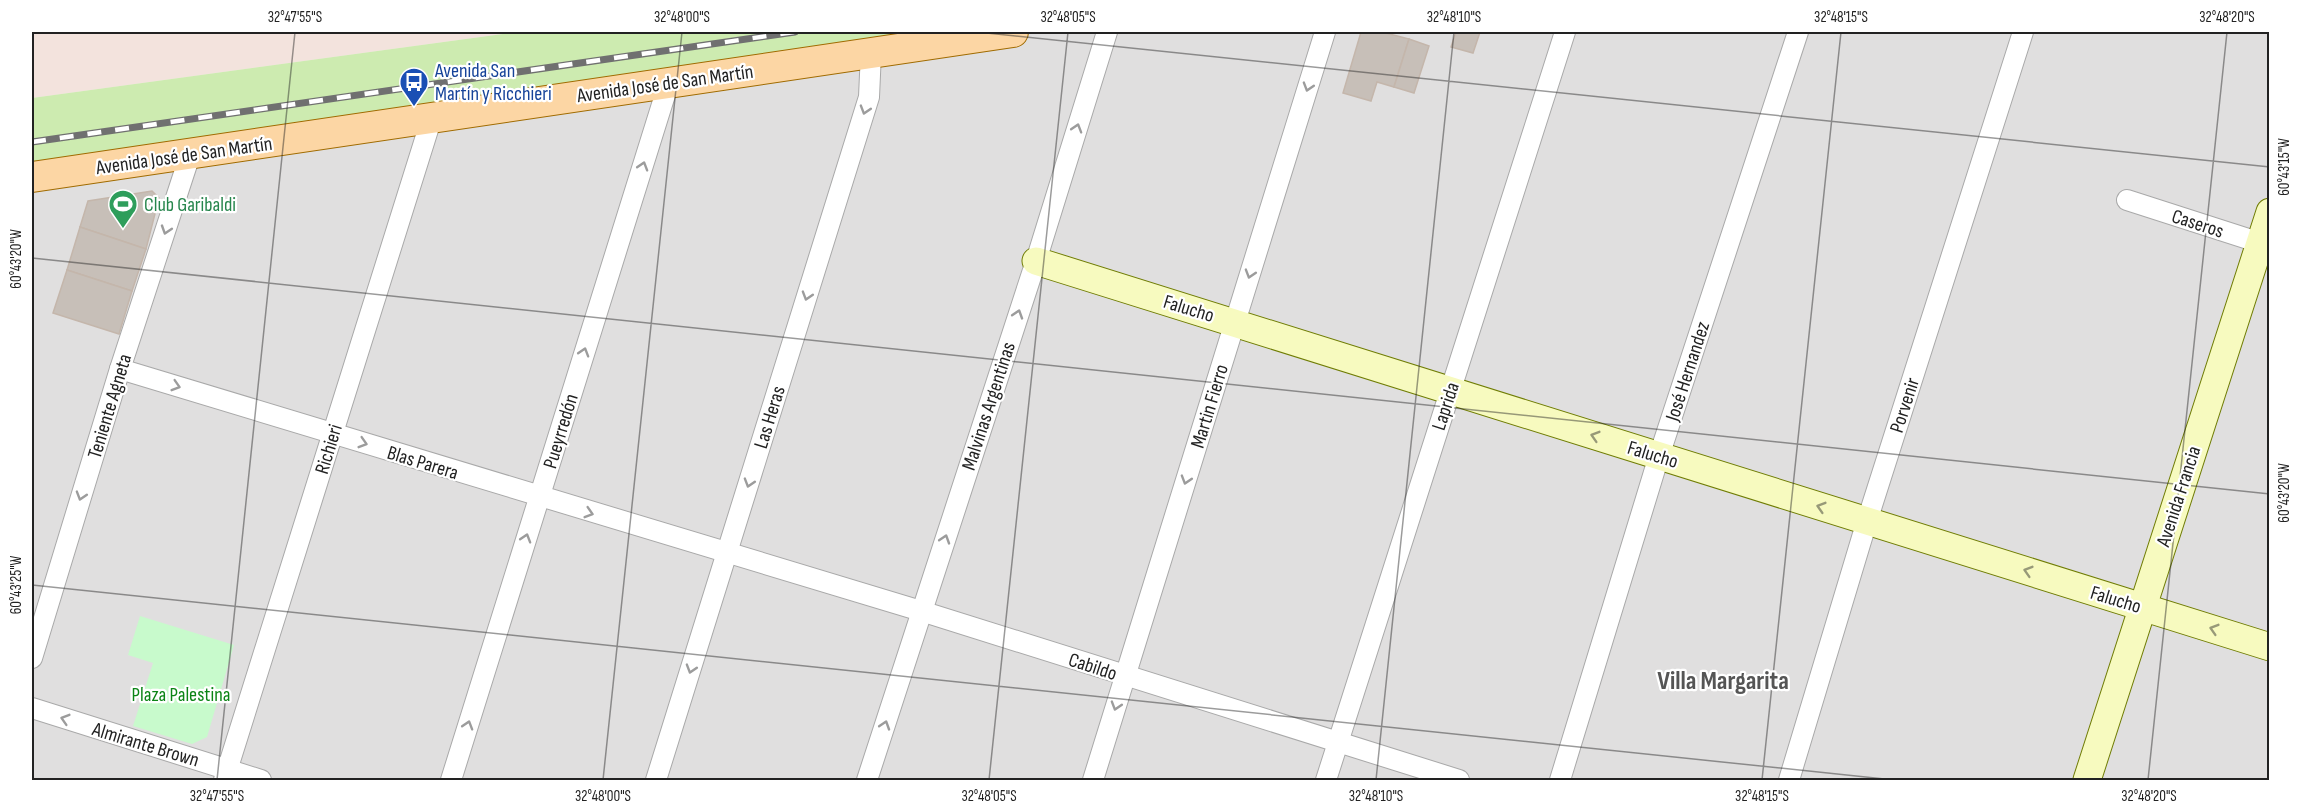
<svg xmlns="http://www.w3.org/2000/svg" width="2301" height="812" viewBox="0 0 2301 812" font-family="'Sofia Sans Condensed',sans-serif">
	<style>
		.residential { fill: #e0dfdf }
		.military { fill: #f3e3dd }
		.grass { fill: #cdebb0 }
		.park { fill: #c8facc }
		.building { fill: #c7bfb8; stroke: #c4b6ab; stroke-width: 1.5 }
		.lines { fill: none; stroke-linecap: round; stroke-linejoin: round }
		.street-casing { stroke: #a9a9a9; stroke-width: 22 }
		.secondary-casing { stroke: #707d05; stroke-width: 29 }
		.primary-casing { stroke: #a06b00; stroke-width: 32 }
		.street { stroke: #fff; stroke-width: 20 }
		.secondary { stroke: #f7fabf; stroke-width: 27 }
		.primary { stroke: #fcd6a4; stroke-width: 30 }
		.rail-casing { stroke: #707070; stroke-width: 7 }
		.rail { stroke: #fff; stroke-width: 4.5; stroke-dasharray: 14; stroke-linecap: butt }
		.oneway { stroke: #9c9c9c }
		.oneway2 { stroke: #979978 }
		.ticks { fill: none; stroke: #222; stroke-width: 1.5; stroke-opacity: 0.45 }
		.labels { text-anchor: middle; stroke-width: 4.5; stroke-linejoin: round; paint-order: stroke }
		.transit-label { font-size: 20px; fill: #164399; stroke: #fff; text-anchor: start }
		.street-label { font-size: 20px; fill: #222; stroke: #fff }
		.leisure-label { font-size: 20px; fill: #27864d; stroke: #fff; text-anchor: start }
		.park-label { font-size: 20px; fill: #0c8416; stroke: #fff }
		.district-label { font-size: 26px; font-weight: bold; fill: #555; stroke: #fff }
		.neatline { fill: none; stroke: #222; stroke-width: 2 }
		.ticks-label { font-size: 15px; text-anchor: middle; fill: #222 }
	</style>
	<rect width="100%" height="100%" fill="#f2efe9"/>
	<polygon class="residential" points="795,32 2269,32 2269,780 32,780 32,142"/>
	<polygon class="military" points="32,32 517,32 32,98"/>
	<polygon class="grass" points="517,32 1013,32 32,177 32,98"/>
	<polygon class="park" points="140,616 234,645 207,737 192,744 133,726 153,663 128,655"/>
	<g class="building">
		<polygon points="1361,32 1382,32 1409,39 1394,87 1377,82 1371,101 1343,93"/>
		<polygon points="1456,32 1480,32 1473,53 1451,47"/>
		<polygon points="1409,39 1429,46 1414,93 1394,87"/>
		<polygon points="152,191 159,198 146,249 80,227 88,201"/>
		<polygon points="80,227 146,249 132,291 67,270"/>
		<polygon points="67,270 132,291 119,334 53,313"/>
	</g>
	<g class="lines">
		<g class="street-casing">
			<g id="street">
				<polyline points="2127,200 2270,246"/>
				<polyline points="120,369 921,611 1459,780"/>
				<polyline points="32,658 120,369 190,155"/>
				<polyline points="32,708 261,780"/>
				<polyline points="224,780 432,117"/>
				<polyline points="451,780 669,82"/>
				<polyline points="656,780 869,97 871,52"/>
				<polyline points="867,780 1036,261 1107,32"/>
				<polyline points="1093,780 1325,32"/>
				<polyline points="1326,780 1565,32"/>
				<polyline points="1560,780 1659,456 1798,32"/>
				<polyline points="1789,780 1867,521 2023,32"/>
			</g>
		</g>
		<g class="secondary-casing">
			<g id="secondary">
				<polyline points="1036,261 2270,647"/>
				<polyline points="2087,780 2270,212"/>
			</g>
		</g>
		<g class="primary-casing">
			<polyline id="primary" points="32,177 1013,32"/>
		</g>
		<use href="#street" class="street"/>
		<use href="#secondary" class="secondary"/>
		<use href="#primary" class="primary"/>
		<g class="rail-casing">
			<polyline id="rail" points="32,142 795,32"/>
		</g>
		<use href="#rail" class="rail"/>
	</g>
	<defs><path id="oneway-chevron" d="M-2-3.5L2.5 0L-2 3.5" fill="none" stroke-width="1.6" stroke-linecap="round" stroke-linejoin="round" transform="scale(1.5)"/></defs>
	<g class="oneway">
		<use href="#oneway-chevron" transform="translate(1308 87) rotate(107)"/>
		<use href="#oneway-chevron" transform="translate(865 110) rotate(107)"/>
		<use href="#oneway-chevron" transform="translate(1077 128) rotate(-73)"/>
		<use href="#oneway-chevron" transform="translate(643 166) rotate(-73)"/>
		<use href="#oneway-chevron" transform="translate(166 230) rotate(108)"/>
		<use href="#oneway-chevron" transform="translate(1250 274) rotate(107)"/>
		<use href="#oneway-chevron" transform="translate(807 296) rotate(107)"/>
		<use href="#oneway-chevron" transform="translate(1018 314) rotate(-72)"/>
		<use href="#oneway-chevron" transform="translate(584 352) rotate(-73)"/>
		<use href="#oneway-chevron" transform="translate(176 386) rotate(17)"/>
		<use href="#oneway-chevron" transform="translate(363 443) rotate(17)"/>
		<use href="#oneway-chevron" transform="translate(1186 480) rotate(107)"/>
		<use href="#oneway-chevron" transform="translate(749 483) rotate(107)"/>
		<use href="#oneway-chevron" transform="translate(81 496) rotate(107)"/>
		<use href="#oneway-chevron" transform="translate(589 513) rotate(17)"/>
		<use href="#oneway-chevron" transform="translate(526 538) rotate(-73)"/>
		<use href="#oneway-chevron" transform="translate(945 539) rotate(-72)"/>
		<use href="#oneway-chevron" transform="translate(691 669) rotate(107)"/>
		<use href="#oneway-chevron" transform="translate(1116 706) rotate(107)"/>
		<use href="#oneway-chevron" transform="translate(65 719) rotate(-163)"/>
		<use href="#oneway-chevron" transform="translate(468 725) rotate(-73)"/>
		<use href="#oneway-chevron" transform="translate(885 725) rotate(-72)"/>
	</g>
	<g class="oneway2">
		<use href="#oneway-chevron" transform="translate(1595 436) rotate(-163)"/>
		<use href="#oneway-chevron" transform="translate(1821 507) rotate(-163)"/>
		<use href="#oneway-chevron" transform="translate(2028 571) rotate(-163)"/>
		<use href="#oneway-chevron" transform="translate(2214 629) rotate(-163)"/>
	</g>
	<path class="ticks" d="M977,32L2270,167M32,258L2270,494M32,585L1894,780M217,780L295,32M603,780L682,32M989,780L1068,32M1376,780L1454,32M1762,780L1841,32M2148,780L2227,32"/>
	<defs>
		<g id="bus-pin" transform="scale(1.5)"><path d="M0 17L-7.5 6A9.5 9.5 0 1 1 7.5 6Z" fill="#1a4fb4" stroke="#fff"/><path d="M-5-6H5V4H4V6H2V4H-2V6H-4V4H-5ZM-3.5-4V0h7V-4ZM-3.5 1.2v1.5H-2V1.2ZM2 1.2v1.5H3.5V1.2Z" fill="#fff"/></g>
		<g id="stadium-pin" transform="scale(1.5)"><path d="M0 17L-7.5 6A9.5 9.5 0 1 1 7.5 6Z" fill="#2e9e5b" stroke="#fff"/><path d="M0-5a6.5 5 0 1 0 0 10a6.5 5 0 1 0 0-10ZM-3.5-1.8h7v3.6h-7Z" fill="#fff"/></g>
	</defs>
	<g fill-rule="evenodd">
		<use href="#bus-pin" x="414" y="82"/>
		<use href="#stadium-pin" x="123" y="204"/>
	</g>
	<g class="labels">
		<g class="transit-label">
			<text x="435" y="77">Avenida San<tspan x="435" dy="23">Martín y Ricchieri</tspan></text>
		</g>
		<g class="street-label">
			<text transform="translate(665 83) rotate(-8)" y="7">Avenida José de San Martín</text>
			<text transform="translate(184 155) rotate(-8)" y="7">Avenida José de San Martín</text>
			<text transform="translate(2198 223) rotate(18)" y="7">Caseros</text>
			<text transform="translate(1189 308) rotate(17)" y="7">Falucho</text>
			<text transform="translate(1687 371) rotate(-72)" y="7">José Hernandez</text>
			<text transform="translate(1904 405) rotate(-72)" y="7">Porvenir</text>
			<text transform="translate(109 406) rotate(-73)" y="7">Teniente Agneta</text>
			<text transform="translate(988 406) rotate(-72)" y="7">Malvinas Argentinas</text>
			<text transform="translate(1209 406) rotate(-73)" y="7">Martin Fierro</text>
			<text transform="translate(1445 406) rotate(-72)" y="7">Laprida</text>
			<text transform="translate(769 417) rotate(-73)" y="7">Las Heras</text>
			<text transform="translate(560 431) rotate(-73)" y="7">Pueyrredón</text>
			<text transform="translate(328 449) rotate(-73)" y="7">Richieri</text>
			<text transform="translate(1653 454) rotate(17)" y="7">Falucho</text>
			<text transform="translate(423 462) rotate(17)" y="7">Blas Parera</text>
			<text transform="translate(2178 496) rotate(-72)" y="7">Avenida Francia</text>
			<text transform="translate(2116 599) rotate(17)" y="7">Falucho</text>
			<text transform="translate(1093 666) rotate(18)" y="7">Cabildo</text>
			<text transform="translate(146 744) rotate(17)" y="7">Almirante Brown</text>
		</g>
		<g class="leisure-label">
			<text x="144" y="211">Club Garibaldi</text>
		</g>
		<g class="park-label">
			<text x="181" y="701">Plaza Palestina</text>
		</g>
		<g class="district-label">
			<text x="1723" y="689">Villa Margarita</text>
		</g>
	</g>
	<rect width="2301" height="812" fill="none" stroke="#ffffff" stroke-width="66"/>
	<rect x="33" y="33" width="2235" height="746" class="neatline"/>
	<g class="ticks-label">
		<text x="295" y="22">32°47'55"S</text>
		<text x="682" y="22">32°48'00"S</text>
		<text x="1068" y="22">32°48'05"S</text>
		<text x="1454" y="22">32°48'10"S</text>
		<text x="1841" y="22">32°48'15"S</text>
		<text x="2227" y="22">32°48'20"S</text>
		<text transform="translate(2284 167) rotate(-90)" y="5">60°43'15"W</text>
		<text transform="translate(16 259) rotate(-90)" y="5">60°43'20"W</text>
		<text transform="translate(2284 493) rotate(-90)" y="5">60°43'20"W</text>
		<text transform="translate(16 585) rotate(-90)" y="5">60°43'25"W</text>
		<text x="217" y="801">32°47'55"S</text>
		<text x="603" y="801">32°48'00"S</text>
		<text x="989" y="801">32°48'05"S</text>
		<text x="1376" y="801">32°48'10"S</text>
		<text x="1762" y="801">32°48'15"S</text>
		<text x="2149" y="801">32°48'20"S</text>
	</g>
</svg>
